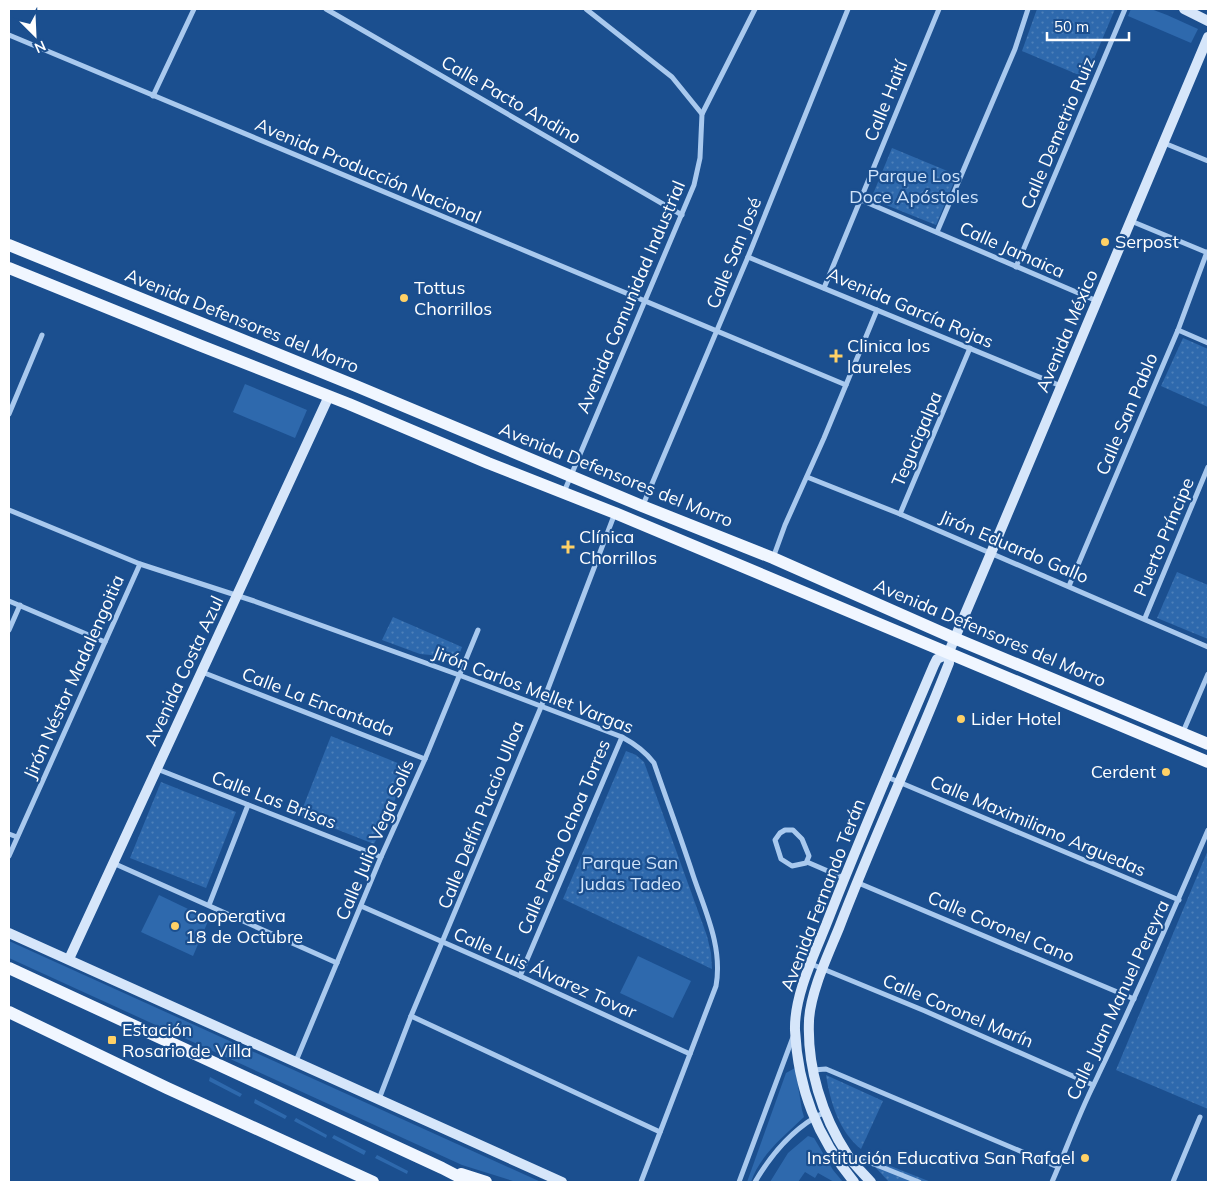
<svg xmlns="http://www.w3.org/2000/svg" width="1217" height="1191" viewBox="0 0 1217 1191" font-family="Mulish,sans-serif">
	<style>
		.green { fill: #2e69ad }
		.park { fill: url(#park-dots) }
		.lines { fill: none; stroke-linecap: round; stroke-linejoin: round }
		.street { stroke: #a9c9ee; stroke-width: 5 }
		.secondary { stroke: #d6e6fa; stroke-width: 10 }
		.primary { stroke: #f0f6ff; stroke-width: 12 }
		.poi-dot { fill: #ffd166; stroke: #1b4f8f; stroke-width: 2 }
		.labels { text-anchor: middle; stroke-width: 4.5; stroke-linejoin: round; paint-order: stroke }
		.street-label { font-size: 18px; fill: #fff; stroke: #1b4f8f }
		.park-label { font-size: 18px; fill: #cfe3fa; stroke: #1b4f8f }
		.poi-label { font-size: 18px; fill: #fff; stroke: #1b4f8f; text-anchor: start }
	</style>
	<defs>
		<pattern id="park-dots" width="8" height="8" patternUnits="userSpaceOnUse" patternTransform="scale(1.25)"><rect width="8" height="8" fill="#2e69ad"/><path d="M2 2h.1M6 6h.1" fill="none" stroke="#4d80b9" stroke-width="1.8" stroke-linecap="round"/></pattern>
	</defs>
	<rect width="100%" height="100%" fill="#1b4f8f"/>
	<g class="green">
		<polygon points="1131,9 1151,9 1167,15 1198,29 1191,43 1128,16"/>
		<polygon points="245,384 307,410 295,438 233,412"/>
		<polygon points="159,895 209,919 193,956 141,932"/>
		<polygon points="9,941 541,1182 516,1182 462,1165 9,958"/>
		<polygon points="638,956 691,981 673,1018 620,993"/>
		<path d="M795,1068L802,1110L804,1117C784,1136 760,1155 751,1182H747L786,1073Z"/>
		<polygon points="210,1077 242,1094 240,1097 209,1081"/>
		<polygon points="255,1099 287,1116 285,1119 254,1103"/>
		<polygon points="296,1118 327,1135 326,1138 294,1121"/>
		<polygon points="334,1135 366,1151 364,1155 332,1138"/>
		<polygon points="808,1136 814,1138 833,1170 843,1182 834,1182 818,1173 815,1178 805,1172 798,1182 770,1182 788,1153"/>
		<polygon points="377,1155 408,1171 407,1174 375,1158"/>
	</g>
	<g class="park">
		<polygon points="1037,9 1115,9 1086,78 1022,51"/>
		<polygon points="892,148 957,175 936,225 871,199"/>
		<polygon points="1183,338 1208,349 1208,407 1161,386"/>
		<polygon points="1177,572 1208,585 1208,639 1157,618"/>
		<polygon points="393,617 462,647 456,663 450,663 431,655 420,654 382,640"/>
		<polygon points="331,736 410,768 374,844 300,815"/>
		<polygon points="626,751 636,755 644,762 707,936 711,953 712,969 563,899"/>
		<polygon points="161,782 236,812 206,888 130,858"/>
		<polygon points="1208,850 1208,1109 1116,1070"/>
		<path d="M826,1075L883,1101L861,1149C839,1132 830,1101 826,1075Z"/>
		<polygon points="865,1156 931,1182 889,1182"/>
	</g>
	<g class="lines">
		<g class="street">
			<polyline points="326,9 682,215"/>
			<polyline points="586,9 672,77 702,114"/>
			<polyline points="9,35 846,385"/>
			<polyline points="153,96 194,9"/>
			<polyline points="1164,143 1208,161"/>
			<polyline points="861,200 1097,301"/>
			<polyline points="1131,221 1208,253"/>
			<polyline points="937,232 1015,49 1028,9"/>
			<polyline points="748,257 1061,386"/>
			<polyline points="1016,267 1125,9"/>
			<polyline points="824,288 939,9"/>
			<polyline points="1178,330 1208,343"/>
			<polyline points="9,414 42,335"/>
			<polyline points="807,477 900,514 1208,647"/>
			<polyline points="564,492 694,185 700,158 702,114 755,9"/>
			<polyline points="643,505 748,257 848,9"/>
			<path d="M9,510L140,564L254,601L459,675L622,737C635,744 645,751 654,763C667,801 681,838 693,875C705,911 723,947 716,986L641,1182"/>
			<polyline points="900,514 970,348"/>
			<polyline points="773,558 785,525 824,438 877,310"/>
			<polyline points="1069,586 1178,330 1207,252"/>
			<polyline points="9,601 105,642"/>
			<polyline points="1145,618 1208,467"/>
			<polyline points="9,630 20,605"/>
			<polyline points="202,672 425,759"/>
			<polyline points="1183,732 1208,674"/>
			<polyline points="157,769 381,857"/>
			<polyline points="887,777 1179,900"/>
			<polygon points="785,830 793,830 802,839 809,856 806,863 792,866 781,859 775,840 780,833"/>
			<polyline points="9,834 17,837"/>
			<polyline points="9,856 140,564"/>
			<polyline points="807,862 844,878"/>
			<polyline points="113,863 337,963"/>
			<polyline points="856,882 1134,999"/>
			<polyline points="209,905 248,805"/>
			<polyline points="361,906 520,976 690,1054"/>
			<polyline points="811,964 925,1011 1093,1085"/>
			<polyline points="520,976 622,737"/>
			<polyline points="411,1016 660,1132"/>
			<polyline points="296,1061 381,857 425,759 478,630"/>
			<polyline points="813,1070 826,1069 1058,1167"/>
			<polyline points="379,1099 411,1016 541,707 615,513"/>
			<polyline points="849,1156 874,1164 919,1182"/>
			<polyline points="739,1182 793,1037"/>
			<path d="M755,1182C772,1153 794,1127 825,1112"/>
			<path d="M1052,1182C1066,1150 1078,1116 1094,1084C1134,1000 1172,915 1208,830"/>
			<polyline points="1173,1182 1200,1117"/>
		</g>
		<g class="secondary">
			<polyline points="1184,9 1208,21"/>
			<polyline points="9,933 562,1182"/>
			<polyline points="69,959 329,396"/>
			<path d="M854,1182C817,1137 798,1089 795,1030C794,996 814,955 826,925C860,837 897,752 934,665L937,659L948,654"/>
			<path d="M871,1182C863,1173 853,1164 847,1154C822,1116 807,1067 809,1021C810,993 828,955 839,928C873,839 914,752 949,663L948,654L991,553L1208,37"/>
		</g>
		<g class="primary">
			<polyline points="9,245 356,386 642,506 773,558 954,638 1208,744"/>
			<polyline points="9,268 199,345 349,404 488,463 615,513 1208,762"/>
			<polyline points="9,968 442,1168 469,1182"/>
			<polyline points="9,1012 167,1088 373,1182"/>
			<polyline points="461,1174 486,1182"/>
		</g>
	</g>
	<g class="poi-dot">
		<circle cx="1105" cy="242" r="5"/>
		<circle cx="404" cy="298" r="5"/>
		<path d="M833.5 348.5h5v5h5v5h-5v5h-5v-5h-5v-5h5z"/>
		<path d="M565.5 539.5h5v5h5v5h-5v5h-5v-5h-5v-5h5z"/>
		<circle cx="961" cy="719" r="5"/>
		<circle cx="1166" cy="772" r="5"/>
		<circle cx="175" cy="926" r="5"/>
		<rect x="107" y="1035" width="10" height="10" rx="2.5"/>
		<circle cx="1085" cy="1158" r="5"/>
	</g>
	<g class="labels">
		<g class="street-label">
			<text transform="translate(511 100) rotate(30)" y="6">Calle Pacto Andino</text>
			<text transform="translate(886 101) rotate(-68)" y="6">Calle Haití</text>
			<text transform="translate(1058 133) rotate(-67)" y="6">Calle Demetrio Ruiz</text>
			<text transform="translate(368 171) rotate(23)" y="6">Avenida Producción Nacional</text>
			<text transform="translate(1012 250) rotate(24)" y="6">Calle Jamaica</text>
			<text transform="translate(734 253) rotate(-68)" y="6">Calle San José</text>
			<text transform="translate(631 297) rotate(-67)" y="6">Avenida Comunidad Industrial</text>
			<text transform="translate(910 308) rotate(23)" y="6">Avenida García Rojas</text>
			<text transform="translate(242 321) rotate(22)" y="6">Avenida Defensores del Morro</text>
			<text transform="translate(1067 331) rotate(-67)" y="6">Avenida México</text>
			<text transform="translate(1127 414) rotate(-67)" y="6">Calle San Pablo</text>
			<text transform="translate(917 439) rotate(-67)" y="6">Tegucigalpa</text>
			<text transform="translate(616 475) rotate(22)" y="6">Avenida Defensores del Morro</text>
			<text transform="translate(1164 537) rotate(-67)" y="6">Puerto Príncipe</text>
			<text transform="translate(1014 547) rotate(23)" y="6">Jirón Eduardo Gallo</text>
			<text transform="translate(990 633) rotate(23)" y="6">Avenida Defensores del Morro</text>
			<text transform="translate(184 671) rotate(-65)" y="6">Avenida Costa Azul</text>
			<text transform="translate(74 677) rotate(-66)" y="6">Jirón Néstor Madalengoitia</text>
			<text transform="translate(533 690) rotate(21)" y="6">Jirón Carlos Mellet Vargas</text>
			<text transform="translate(318 702) rotate(21)" y="6">Calle La Encantada</text>
			<text transform="translate(274 800) rotate(21)" y="6">Calle Las Brisas</text>
			<text transform="translate(481 815) rotate(-68)" y="6">Calle Delfín Puccio Ulloa</text>
			<text transform="translate(1038 826) rotate(23)" y="6">Calle Maximiliano Arguedas</text>
			<text transform="translate(564 837) rotate(-67)" y="6">Calle Pedro Ochoa Torres</text>
			<text transform="translate(375 840) rotate(-67)" y="6">Calle Julio Vega Solís</text>
			<text transform="translate(823 895) rotate(-69)" y="6">Avenida Fernando Terán</text>
			<text transform="translate(1001 927) rotate(23)" y="6">Calle Coronel Cano</text>
			<text transform="translate(545 973) rotate(24)" y="6">Calle Luis Álvarez Tovar</text>
			<text transform="translate(1118 1000) rotate(-65)" y="6">Calle Juan Manuel Pereyra</text>
			<text transform="translate(958 1011) rotate(23)" y="6">Calle Coronel Marín</text>
		</g>
		<g class="park-label">
			<text x="914" y="182">Parque Los<tspan x="914" dy="21">Doce Apóstoles</tspan></text>
			<text x="630" y="869">Parque San<tspan x="630" dy="21">Judas Tadeo</tspan></text>
		</g>
		<g class="poi-label">
			<text x="1115" y="248">Serpost</text>
			<text x="414" y="294">Tottus<tspan x="414" dy="21">Chorrillos</tspan></text>
			<text x="847" y="352">Clinica los<tspan x="847" dy="21">laureles</tspan></text>
			<text x="579" y="543">Clínica<tspan x="579" dy="21">Chorrillos</tspan></text>
			<text x="971" y="725">Lider Hotel</text>
			<text x="1156" y="778" text-anchor="end">Cerdent</text>
			<text x="185" y="922">Cooperativa<tspan x="185" dy="21">18 de Octubre</tspan></text>
			<text x="122" y="1036">Estación<tspan x="122" dy="21">Rosario de Villa</tspan></text>
			<text x="1075" y="1164" text-anchor="end">Institución Educativa San Rafael</text>
		</g>
	</g>
	<rect width="1217" height="1191" fill="none" stroke="#ffffff" stroke-width="20"/>
	<g transform="translate(35 35) rotate(156)" stroke="#1b4f8f" stroke-width="4" paint-order="stroke">
	<path d="M0-4L9 19L0 12L-9 19Z" fill="#ffffff"/>
	<text y="-8" font-size="14" font-weight="bold" text-anchor="middle" fill="#ffffff">N</text>
	</g>
	<path d="M1047 32v8h82v-8" fill="none" stroke="#ffffff" stroke-width="2.5"/>
	<text x="1054" y="32" font-size="15" fill="#ffffff" stroke="#1b4f8f" stroke-width="4" paint-order="stroke">50 m</text>
</svg>
